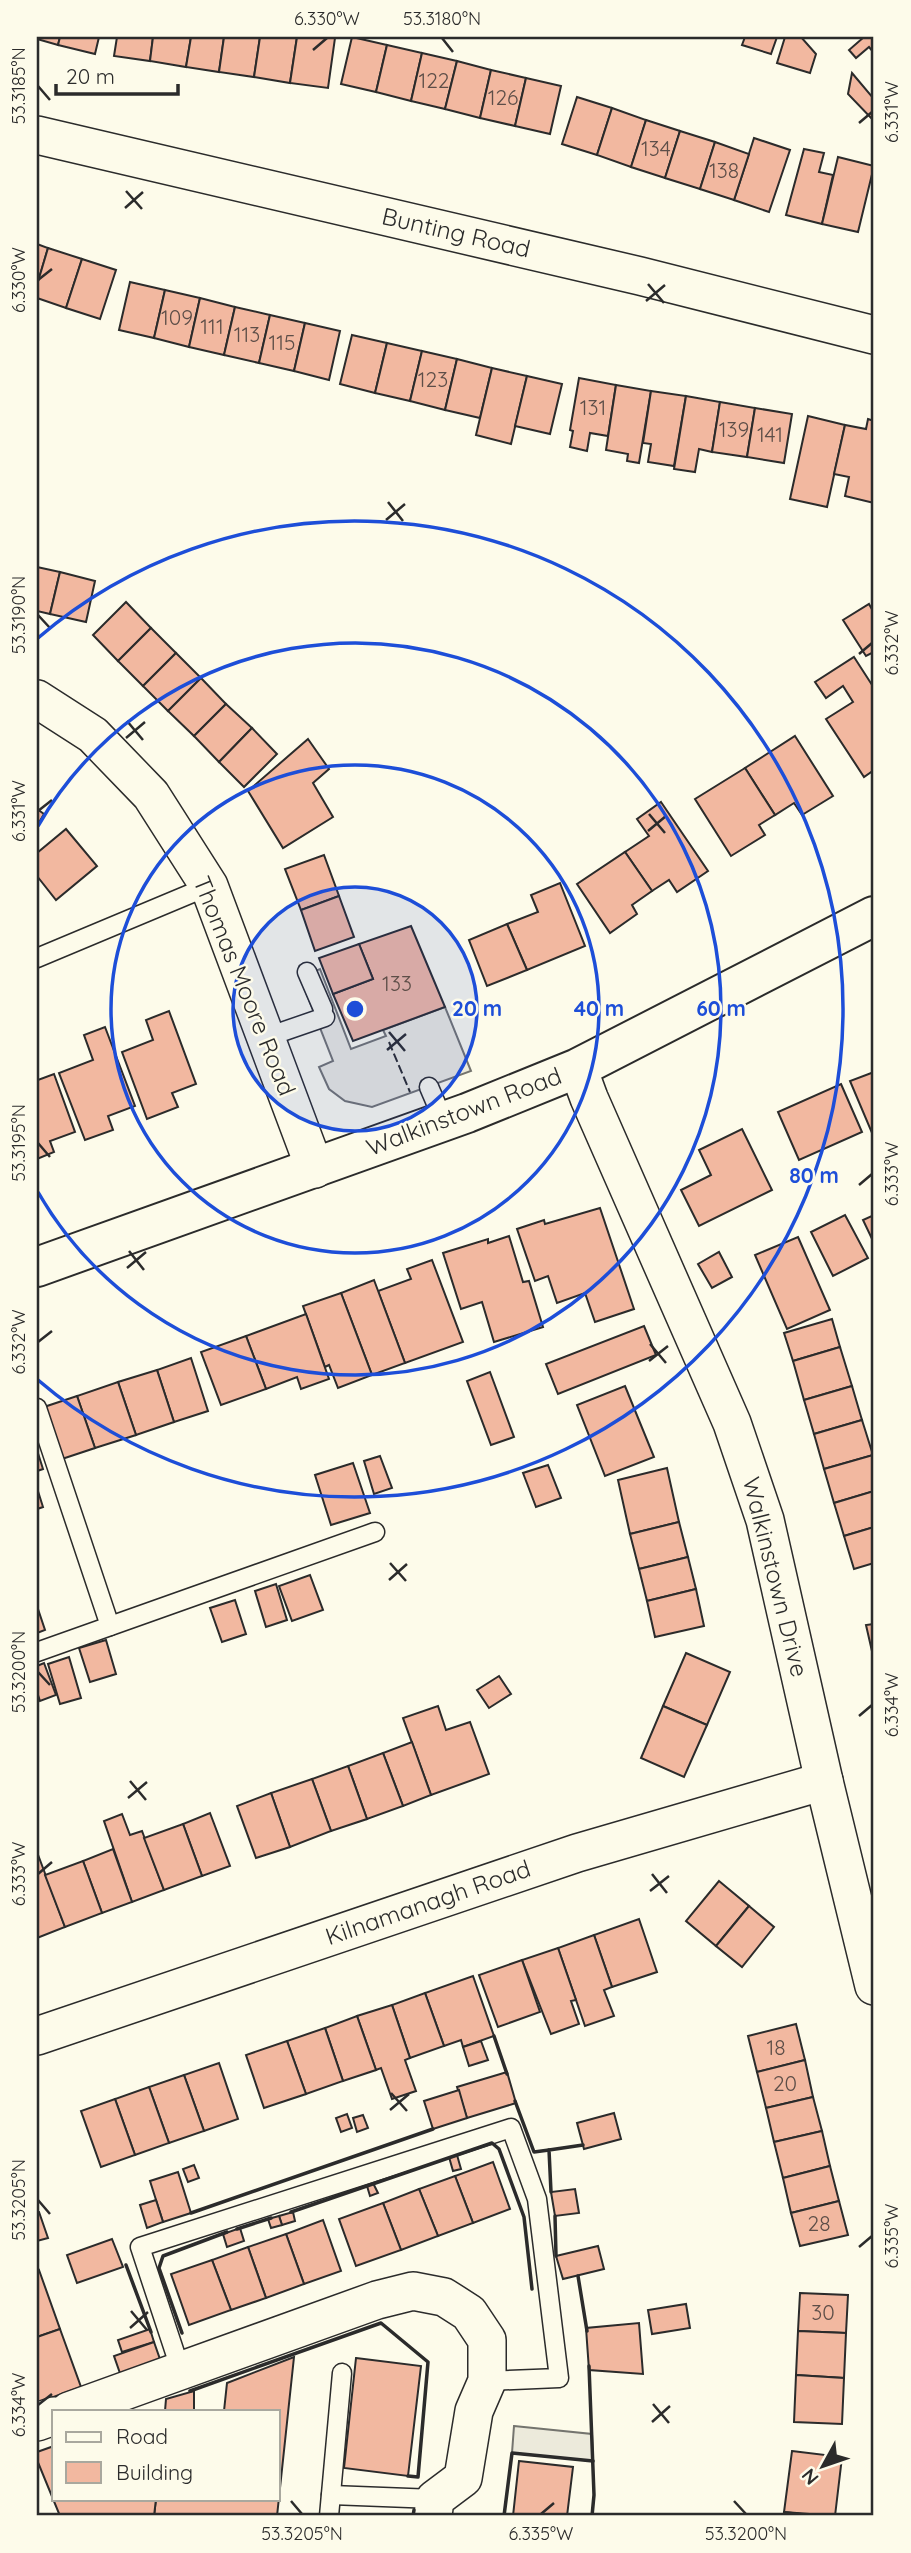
<svg xmlns="http://www.w3.org/2000/svg" width="911" height="2553" viewBox="0 0 911 2553" font-family="Quicksand,sans-serif">
	<style>
		.parking { fill: #eceadb; stroke: #74746e; stroke-width: 2 }
		.building { fill: #f2b8a0; stroke: #2b2b2b; stroke-width: 2 }
		.lines { fill: none; stroke-linecap: round; stroke-linejoin: round }
		.service-casing { stroke: #2b2b2b; stroke-width: 21 }
		.minor-casing { stroke: #2b2b2b; stroke-width: 40 }
		.secondary-casing { stroke: #2b2b2b; stroke-width: 42 }
		.service { stroke: #fdfbea; stroke-width: 18 }
		.minor { stroke: #fdfbea; stroke-width: 37 }
		.secondary { stroke: #fdfbea; stroke-width: 38 }
		.fence { stroke: #2b2b2b; stroke-width: 2; stroke-dasharray: 9 3.5; stroke-linecap: butt }
		.wall { stroke: #2b2b2b; stroke-width: 3.5 }
		.ticks { fill: none; stroke: #2b2b2b; stroke-width: 2.5 }
		.ring { fill: none; stroke: #1d4ed8; stroke-width: 3.5 }
		.labels { text-anchor: middle; stroke-width: 5; stroke-linejoin: round; paint-order: stroke }
		.number-label { font-size: 21px; fill: #5d4e48 }
		.street-label { font-size: 24px; fill: #2b2b2b; stroke: #fdfbea }
		.centre { fill: #1d4ed8; stroke: #fdfbea; stroke-width: 3.5 }
		.ring-label { font-size: 21px; text-anchor: middle; font-weight: bold; fill: #1d4ed8; stroke: #fdfbea; stroke-width: 5; stroke-linejoin: round; paint-order: stroke }
		.neatline { fill: none; stroke: #2b2b2b; stroke-width: 2.5 }
		.ticks-label { font-size: 18px; text-anchor: middle; fill: #2b2b2b }
	</style>
	<rect width="100%" height="100%" fill="#fdfbea"/>
	<g class="parking">
		<polygon points="320,969 351,1049 386,1036 383,1030 445,1007 471,1071 372,1107 345,1101 329,1089 319,1067 333,1061 300,977"/>
		<polygon points="514,2426 592,2434 593,2461 512,2453"/>
	</g>
	<g class="building">
		<polygon points="37,37 60,37 58,45 37,39"/>
		<polygon points="60,37 99,37 95,54 58,45"/>
		<polygon points="117,37 153,37 150,61 114,56"/>
		<polygon points="153,37 191,37 186,67 150,61"/>
		<polygon points="191,37 224,37 219,72 186,67"/>
		<polygon points="224,37 260,37 254,77 219,72"/>
		<polygon points="260,37 297,37 290,83 254,77"/>
		<polygon points="297,37 335,38 328,88 290,83"/>
		<polygon points="352,37 387,45 376,92 341,84"/>
		<polygon points="745,37 777,37 771,54 742,45"/>
		<polygon points="785,37 801,37 816,54 810,73 777,63"/>
		<polygon points="864,37 874,37 874,53 869,47 856,58 849,50"/>
		<polygon points="387,45 422,53 411,101 376,92"/>
		<polygon points="422,53 457,61 445,109 411,101"/>
		<polygon points="457,61 491,70 480,118 445,109"/>
		<polygon points="491,70 526,78 515,126 480,118"/>
		<polygon points="852,73 874,99 874,121 848,94"/>
		<polygon points="526,78 561,86 550,134 515,126"/>
		<polygon points="577,97 612,108 597,155 562,144"/>
		<polygon points="612,108 646,120 631,167 597,155"/>
		<polygon points="646,120 680,131 665,178 631,167"/>
		<polygon points="680,131 715,142 700,189 665,178"/>
		<polygon points="754,138 790,150 769,212 734,200"/>
		<polygon points="715,142 749,154 734,200 700,189"/>
		<polygon points="804,149 824,153 819,172 833,175 822,224 786,215"/>
		<polygon points="838,157 874,166 858,232 822,224"/>
		<polygon points="37,244 48,248 37,285"/>
		<polygon points="48,248 82,259 66,308 37,298 37,285"/>
		<polygon points="82,259 116,270 100,319 66,308"/>
		<polygon points="130,282 165,290 154,338 119,330"/>
		<polygon points="165,290 200,298 189,347 154,338"/>
		<polygon points="200,298 235,307 224,355 189,347"/>
		<polygon points="235,307 270,315 259,363 224,355"/>
		<polygon points="270,315 305,323 294,371 259,363"/>
		<polygon points="305,323 340,331 329,380 294,371"/>
		<polygon points="352,335 387,343 375,393 340,384"/>
		<polygon points="387,343 422,351 410,401 375,393"/>
		<polygon points="422,351 457,359 445,410 410,401"/>
		<polygon points="457,359 492,368 480,418 445,410"/>
		<polygon points="492,368 527,376 511,444 476,435"/>
		<polygon points="527,376 562,384 550,434 515,426"/>
		<polygon points="579,378 616,385 608,436 590,433 587,451 570,447 573,431 570,430"/>
		<polygon points="616,385 651,391 639,463 627,461 628,454 606,450"/>
		<polygon points="651,391 686,396 674,466 648,462 651,444 643,443"/>
		<polygon points="686,396 720,402 712,452 699,449 695,472 674,469"/>
		<polygon points="720,402 755,408 747,457 712,452"/>
		<polygon points="755,408 792,414 784,463 747,457"/>
		<polygon points="808,416 845,425 827,507 790,499"/>
		<polygon points="868,419 874,421 874,503 845,496 849,477 834,474 845,425 866,429"/>
		<polygon points="37,567 60,572 50,614 37,611"/>
		<polygon points="60,572 95,581 86,622 50,614"/>
		<polygon points="126,602 151,628 118,661 93,635"/>
		<polygon points="869,604 874,613 874,652 866,656 843,620"/>
		<polygon points="151,628 176,653 143,686 118,661"/>
		<polygon points="176,653 201,678 168,711 143,686"/>
		<polygon points="854,657 874,688 874,770 864,777 826,719 853,702 843,686 826,698 815,682"/>
		<polygon points="201,678 226,704 194,736 168,711"/>
		<polygon points="226,704 252,728 219,762 194,736"/>
		<polygon points="252,728 277,754 244,787 219,762"/>
		<polygon points="795,736 833,796 802,815 794,803 775,815 745,768"/>
		<polygon points="308,739 329,769 313,783 333,817 283,848 248,791"/>
		<polygon points="745,768 775,815 759,825 765,835 731,856 695,799"/>
		<polygon points="661,802 708,871 677,892 669,880 652,891 625,852 649,836 637,819"/>
		<polygon points="37,809 44,814 37,826"/>
		<polygon points="66,829 97,866 56,900 37,876 37,853"/>
		<polygon points="625,852 652,891 632,905 637,914 610,933 577,884"/>
		<polygon points="324,855 339,896 301,910 285,869"/>
		<polygon points="560,883 585,946 527,970 507,924 538,912 531,895"/>
		<polygon points="339,896 354,937 315,951 301,910"/>
		<polygon points="507,924 527,970 487,986 469,940"/>
		<polygon points="411,926 445,1007 353,1041 333,994 373,979 359,944"/>
		<polygon points="359,944 373,979 333,994 319,958"/>
		<polygon points="169,1011 196,1084 172,1093 178,1107 147,1119 122,1052 153,1040 146,1020"/>
		<polygon points="105,1027 135,1106 108,1116 113,1130 85,1140 59,1073 93,1060 84,1035"/>
		<polygon points="874,1072 874,1132 872,1133 850,1081"/>
		<polygon points="54,1074 75,1132 50,1141 54,1152 37,1159 37,1078 38,1080"/>
		<polygon points="841,1084 862,1132 799,1160 778,1112"/>
		<polygon points="742,1129 772,1190 699,1226 681,1190 711,1175 699,1150"/>
		<polygon points="600,1208 634,1309 595,1322 585,1293 557,1303 548,1276 535,1281 517,1229 544,1220 545,1224"/>
		<polygon points="845,1215 868,1258 833,1276 811,1232"/>
		<polygon points="874,1215 874,1243 863,1220"/>
		<polygon points="509,1236 523,1282 529,1281 543,1327 494,1342 482,1302 461,1309 443,1253 488,1239 488,1243"/>
		<polygon points="798,1237 830,1310 787,1329 755,1255"/>
		<polygon points="719,1252 732,1277 712,1288 698,1264"/>
		<polygon points="432,1260 463,1342 405,1363 378,1291 411,1279 407,1269"/>
		<polygon points="374,1280 405,1363 372,1375 341,1293"/>
		<polygon points="341,1293 372,1375 338,1388 329,1365 325,1367 303,1306"/>
		<polygon points="306,1314 329,1379 301,1389 297,1377 266,1389 246,1336"/>
		<polygon points="832,1319 840,1347 793,1361 784,1333"/>
		<polygon points="644,1326 656,1355 558,1394 546,1364"/>
		<polygon points="246,1336 266,1389 221,1405 201,1352"/>
		<polygon points="840,1347 852,1386 804,1400 793,1361"/>
		<polygon points="191,1358 208,1411 174,1422 157,1370"/>
		<polygon points="157,1370 174,1422 136,1435 118,1382"/>
		<polygon points="490,1372 514,1437 491,1445 467,1381"/>
		<polygon points="118,1382 136,1435 95,1448 77,1396"/>
		<polygon points="625,1386 654,1457 605,1476 577,1405"/>
		<polygon points="852,1386 862,1420 814,1434 804,1400"/>
		<polygon points="77,1396 95,1448 59,1460 41,1408"/>
		<polygon points="862,1420 873,1455 824,1469 814,1434"/>
		<polygon points="37,1450 43,1469 37,1471"/>
		<polygon points="873,1455 874,1491 834,1503 824,1469"/>
		<polygon points="380,1456 392,1488 374,1494 364,1461"/>
		<polygon points="353,1463 370,1513 331,1525 315,1475"/>
		<polygon points="548,1465 561,1498 536,1507 523,1473"/>
		<polygon points="667,1468 679,1522 630,1534 618,1480"/>
		<polygon points="37,1488 43,1507 37,1509"/>
		<polygon points="874,1491 874,1527 844,1536 834,1503"/>
		<polygon points="679,1522 688,1557 639,1569 630,1534"/>
		<polygon points="874,1527 874,1563 854,1569 844,1536"/>
		<polygon points="688,1557 696,1589 647,1601 639,1569"/>
		<polygon points="310,1575 323,1610 292,1621 279,1586"/>
		<polygon points="276,1584 287,1620 266,1627 255,1591"/>
		<polygon points="696,1589 704,1626 655,1637 647,1601"/>
		<polygon points="235,1600 246,1634 222,1642 210,1608"/>
		<polygon points="37,1606 45,1630 37,1633"/>
		<polygon points="874,1624 874,1660 866,1625"/>
		<polygon points="106,1640 116,1674 90,1682 79,1648"/>
		<polygon points="686,1653 730,1672 707,1725 663,1706"/>
		<polygon points="69,1657 81,1698 60,1704 48,1664"/>
		<polygon points="44,1663 56,1695 40,1701 37,1692 37,1666"/>
		<polygon points="499,1676 511,1694 489,1708 477,1690"/>
		<polygon points="438,1706 446,1730 470,1722 489,1774 431,1795 403,1718"/>
		<polygon points="663,1706 707,1725 684,1777 641,1758"/>
		<polygon points="412,1742 431,1795 403,1806 383,1753"/>
		<polygon points="383,1753 403,1806 367,1819 348,1766"/>
		<polygon points="348,1766 367,1819 331,1831 312,1779"/>
		<polygon points="312,1779 331,1831 290,1847 271,1793"/>
		<polygon points="271,1793 290,1847 256,1858 237,1806"/>
		<polygon points="210,1813 230,1866 202,1876 183,1824"/>
		<polygon points="122,1814 130,1835 142,1831 164,1890 132,1902 104,1821"/>
		<polygon points="183,1824 202,1876 164,1890 144,1838"/>
		<polygon points="113,1849 132,1902 102,1913 83,1861"/>
		<polygon points="37,1852 65,1927 37,1938"/>
		<polygon points="83,1861 102,1913 65,1927 45,1875"/>
		<polygon points="719,1881 749,1906 716,1946 686,1921"/>
		<polygon points="749,1906 774,1927 742,1967 716,1946"/>
		<polygon points="639,1919 657,1972 612,1987 594,1935"/>
		<polygon points="594,1935 612,1987 604,1990 614,2016 585,2026 558,1948"/>
		<polygon points="558,1948 576,2000 571,2001 579,2024 551,2034 522,1960"/>
		<polygon points="522,1960 540,2012 498,2027 479,1975"/>
		<polygon points="473,1976 494,2036 463,2047 461,2040 444,2046 425,1993"/>
		<polygon points="425,1993 444,2046 410,2058 392,2005"/>
		<polygon points="392,2005 410,2058 405,2060 416,2091 392,2099 381,2068 376,2070 357,2016"/>
		<polygon points="357,2016 376,2070 343,2081 325,2028"/>
		<polygon points="796,2024 805,2060 757,2072 748,2036"/>
		<polygon points="325,2028 343,2081 306,2094 287,2041"/>
		<polygon points="287,2041 306,2094 264,2108 246,2055"/>
		<polygon points="481,2041 488,2060 469,2066 463,2047"/>
		<polygon points="805,2060 813,2097 766,2108 757,2072"/>
		<polygon points="219,2063 238,2119 204,2131 184,2075"/>
		<polygon points="507,2072 516,2103 467,2118 457,2087"/>
		<polygon points="184,2075 204,2131 169,2143 149,2087"/>
		<polygon points="149,2087 169,2143 135,2155 115,2099"/>
		<polygon points="459,2090 467,2118 433,2129 424,2101"/>
		<polygon points="813,2097 822,2131 774,2142 766,2108"/>
		<polygon points="115,2099 135,2155 101,2167 81,2111"/>
		<polygon points="614,2113 621,2139 584,2149 577,2123"/>
		<polygon points="347,2114 352,2128 341,2132 336,2118"/>
		<polygon points="363,2115 368,2128 357,2132 353,2118"/>
		<polygon points="822,2131 830,2166 783,2178 774,2142"/>
		<polygon points="457,2155 461,2169 453,2171 449,2157"/>
		<polygon points="493,2162 510,2209 473,2223 455,2176"/>
		<polygon points="194,2165 199,2178 188,2182 183,2169"/>
		<polygon points="830,2166 839,2201 791,2213 783,2178"/>
		<polygon points="178,2172 191,2213 163,2222 150,2181"/>
		<polygon points="455,2176 473,2223 438,2236 419,2189"/>
		<polygon points="373,2183 378,2193 370,2196 367,2186"/>
		<polygon points="419,2189 438,2236 401,2250 383,2203"/>
		<polygon points="575,2189 579,2213 555,2216 551,2192"/>
		<polygon points="156,2200 163,2222 147,2228 140,2205"/>
		<polygon points="839,2201 848,2235 800,2246 791,2213"/>
		<polygon points="383,2203 401,2250 356,2266 339,2219"/>
		<polygon points="37,2212 39,2212 48,2238 37,2241"/>
		<polygon points="293,2212 295,2221 282,2225 279,2216"/>
		<polygon points="279,2216 282,2225 271,2228 268,2219"/>
		<polygon points="323,2220 341,2271 304,2284 286,2234"/>
		<polygon points="240,2228 244,2241 227,2247 223,2234"/>
		<polygon points="286,2234 304,2284 266,2298 248,2247"/>
		<polygon points="112,2239 123,2267 77,2283 67,2255"/>
		<polygon points="598,2246 604,2269 563,2279 556,2256"/>
		<polygon points="248,2247 266,2298 231,2310 212,2260"/>
		<polygon points="212,2260 231,2310 189,2325 171,2274"/>
		<polygon points="39,2270 60,2329 37,2337 37,2271"/>
		<polygon points="800,2293 848,2295 846,2333 798,2331"/>
		<polygon points="686,2304 690,2328 652,2334 648,2310"/>
		<polygon points="639,2323 643,2374 589,2370 586,2328"/>
		<polygon points="60,2329 81,2387 37,2403 37,2337"/>
		<polygon points="150,2329 154,2342 122,2352 118,2340"/>
		<polygon points="798,2331 846,2333 844,2378 796,2375"/>
		<polygon points="154,2342 162,2365 122,2379 114,2356"/>
		<polygon points="294,2357 277,2516 154,2516 156,2499 278,2499 278,2411 224,2411 227,2383"/>
		<polygon points="356,2358 421,2366 408,2476 344,2468"/>
		<polygon points="796,2375 844,2378 842,2424 794,2422"/>
		<polygon points="194,2391 194,2411 165,2411 166,2399"/>
		<polygon points="54,2446 54,2499 156,2499 154,2516 60,2516 37,2460 37,2452"/>
		<polygon points="792,2451 842,2457 835,2516 784,2512"/>
		<polygon points="519,2461 573,2467 567,2516 513,2516"/>
		<polygon points="784,2512 819,2516 784,2516"/>
	</g>
	<g class="lines">
		<g class="service-casing">
			<g id="service">
				<polyline points="37,958 209,886"/>
				<polyline points="307,972 323,1009"/>
				<polyline points="267,1037 325,1017"/>
				<polyline points="429,1087 444,1122"/>
				<polyline points="37,1408 110,1626"/>
				<polyline points="37,1652 375,1532"/>
				<polyline points="181,2371 140,2247 511,2128 537,2199 559,2378 487,2381"/>
				<polyline points="331,2495 435,2499"/>
				<polyline points="329,2516 342,2373"/>
			</g>
		</g>
		<g class="minor-casing">
			<g id="minor">
				<polyline points="37,135 640,276 874,335"/>
				<polyline points="37,699 93,735 151,795 209,886 315,1169"/>
				<polyline points="578,1068 589,1098 732,1423 765,1520 824,1781 874,1986"/>
				<polyline points="37,2036 577,1853 824,1781"/>
				<polyline points="69,2411 377,2300 413,2291 444,2297 469,2313 487,2340 487,2381 474,2411 463,2478 435,2499 433,2516"/>
				<polyline points="37,2422 54,2416"/>
			</g>
		</g>
		<g class="secondary-casing">
			<polyline id="secondary" points="37,1267 467,1113 578,1068 874,916"/>
		</g>
		<use href="#service" class="service"/>
		<use href="#minor" class="minor"/>
		<use href="#secondary" class="secondary"/>
		<polyline class="fence" points="389,1042 410,1092"/>
		<g class="wall">
			<polyline points="494,2036 507,2074"/>
			<polyline points="515,2101 534,2152 549,2150"/>
			<polyline points="551,2192 549,2150 583,2145"/>
			<polyline points="291,2212 492,2143 499,2149 524,2217 532,2289"/>
			<polyline points="191,2213 433,2129"/>
			<polyline points="555,2216 556,2256"/>
			<polyline points="237,2229 271,2218"/>
			<polyline points="126,2265 151,2332"/>
			<polyline points="578,2276 587,2331"/>
			<polyline points="182,2333 159,2268 163,2256 227,2232"/>
			<polyline points="589,2366 594,2495 592,2516"/>
			<polyline points="190,2391 381,2323 428,2362 418,2477 408,2476"/>
			<polyline points="413,2516 414,2510"/>
			<polyline points="504,2516 512,2453 593,2461"/>
		</g>
	</g>
	<path class="ticks" d="M442,38L453,52M313,50L327,38M38,86L50,100M859,123L872,112M126,191L142,209M125,208L143,192M38,280L52,269M648,284L664,303M646,301L665,285M388,502L403,521M386,520L405,504M38,615L50,628M859,654L872,643M127,721L143,740M126,738L145,722M38,811L52,800M649,814L665,833M648,831L666,816M389,1032L405,1051M387,1050L406,1034M38,1143L50,1157M859,1185L872,1174M129,1251L144,1270M127,1268L146,1252M38,1342L52,1331M650,1344L666,1363M649,1361L668,1346M390,1563L406,1581M389,1580L407,1564M38,1672L50,1685M859,1716L872,1705M130,1781L146,1800M128,1798L147,1782M38,1874L52,1862M652,1874L667,1893M650,1891L669,1876M391,2093L407,2111M390,2110L409,2094M38,2200L50,2214M859,2247L872,2236M131,2311L147,2330M130,2328L148,2312M653,2404L669,2423M38,2405L52,2394M652,2422L670,2406M291,2501L302,2514M734,2501L746,2514M541,2514L554,2503"/>
	<circle cx="355" cy="1009" r="122" fill="#1d4ed8" fill-opacity=".12"/>
	<g class="ring">
		<circle cx="355" cy="1009" r="122"/>
		<circle cx="355" cy="1009" r="244"/>
		<path d="M38 826A366 366 0 1 1 38 1192"/>
		<path d="M38 638A488 488 0 1 1 38 1380"/>
	</g>
	<g class="labels">
		<g class="number-label">
			<text x="434" y="88">122</text>
			<text x="503" y="105">126</text>
			<text x="656" y="156">134</text>
			<text x="724" y="178">138</text>
			<text x="177" y="325">109</text>
			<text x="212" y="334">111</text>
			<text x="247" y="342">113</text>
			<text x="282" y="350">115</text>
			<text x="433" y="387">123</text>
			<text x="593" y="415">131</text>
			<text x="734" y="437">139</text>
			<text x="770" y="442">141</text>
			<text x="397" y="991">133</text>
			<text x="776" y="2055">18</text>
			<text x="785" y="2091">20</text>
			<text x="819" y="2231">28</text>
			<text x="823" y="2320">30</text>
		</g>
		<g class="street-label">
			<text transform="translate(456 233) rotate(13)" y="8">Bunting Road</text>
			<text transform="translate(244 986) rotate(68)" y="8">Thomas Moore Road</text>
			<text transform="translate(464 1112) rotate(-21)" y="8">Walkinstown Road</text>
			<text transform="translate(775 1577) rotate(76)" y="8">Walkinstown Drive</text>
			<text transform="translate(428 1903) rotate(-19)" y="8">Kilnamanagh Road</text>
		</g>
	</g>
	<circle cx="355" cy="1009" r="10" class="centre"/>
	<g class="ring-label">
		<text x="477" y="1016">20 m</text>
		<text x="599" y="1016">40 m</text>
		<text x="721" y="1016">60 m</text>
		<text x="814" y="1183">80 m</text>
	</g>
	<rect width="911" height="2553" fill="none" stroke="#fdfbea" stroke-width="77"/>
	<rect x="52" y="2410" width="228" height="91" fill="#fdfbea" stroke="#a9a89e" stroke-width="2"/>
	<rect x="66" y="2432" width="35" height="10" fill="#fdfbea" stroke="#a9a89e" stroke-width="2"/>
	<text x="116" y="2444" font-size="21" fill="#2b2b2b">Road</text>
	<rect x="66" y="2462" width="35" height="21" fill="#f2b8a0" stroke="#a9a89e" stroke-width="2"/>
	<text x="116" y="2480" font-size="21" fill="#2b2b2b">Building</text>
	<g transform="translate(823 2466) rotate(230)" stroke="#fdfbea" stroke-width="5" paint-order="stroke">
	<path d="M0-5L12 26L0 18L-12 26Z" fill="#2b2b2b"/>
	<text y="-10" font-size="19" font-weight="bold" text-anchor="middle" fill="#2b2b2b">N</text>
	</g>
	<path d="M56 84v10h122v-10" fill="none" stroke="#2b2b2b" stroke-width="3.5"/>
	<text x="66" y="84" font-size="21" fill="#2b2b2b" stroke="#fdfbea" stroke-width="5" paint-order="stroke">20 m</text>
	<rect x="38" y="38" width="834" height="2476" class="neatline"/>
	<g class="ticks-label">
		<text x="327" y="25">6.330°W</text>
		<text x="442" y="25">53.3180°N</text>
		<text transform="translate(19 86) rotate(-90)" y="6">53.3185°N</text>
		<text transform="translate(892 112) rotate(-90)" y="6">6.331°W</text>
		<text transform="translate(19 280) rotate(-90)" y="6">6.330°W</text>
		<text transform="translate(19 615) rotate(-90)" y="6">53.3190°N</text>
		<text transform="translate(892 643) rotate(-90)" y="6">6.332°W</text>
		<text transform="translate(19 811) rotate(-90)" y="6">6.331°W</text>
		<text transform="translate(19 1143) rotate(-90)" y="6">53.3195°N</text>
		<text transform="translate(892 1174) rotate(-90)" y="6">6.333°W</text>
		<text transform="translate(19 1342) rotate(-90)" y="6">6.332°W</text>
		<text transform="translate(19 1672) rotate(-90)" y="6">53.3200°N</text>
		<text transform="translate(892 1705) rotate(-90)" y="6">6.334°W</text>
		<text transform="translate(19 1874) rotate(-90)" y="6">6.333°W</text>
		<text transform="translate(19 2200) rotate(-90)" y="6">53.3205°N</text>
		<text transform="translate(892 2236) rotate(-90)" y="6">6.335°W</text>
		<text transform="translate(19 2405) rotate(-90)" y="6">6.334°W</text>
		<text x="302" y="2540">53.3205°N</text>
		<text x="541" y="2540">6.335°W</text>
		<text x="746" y="2540">53.3200°N</text>
	</g>
</svg>
